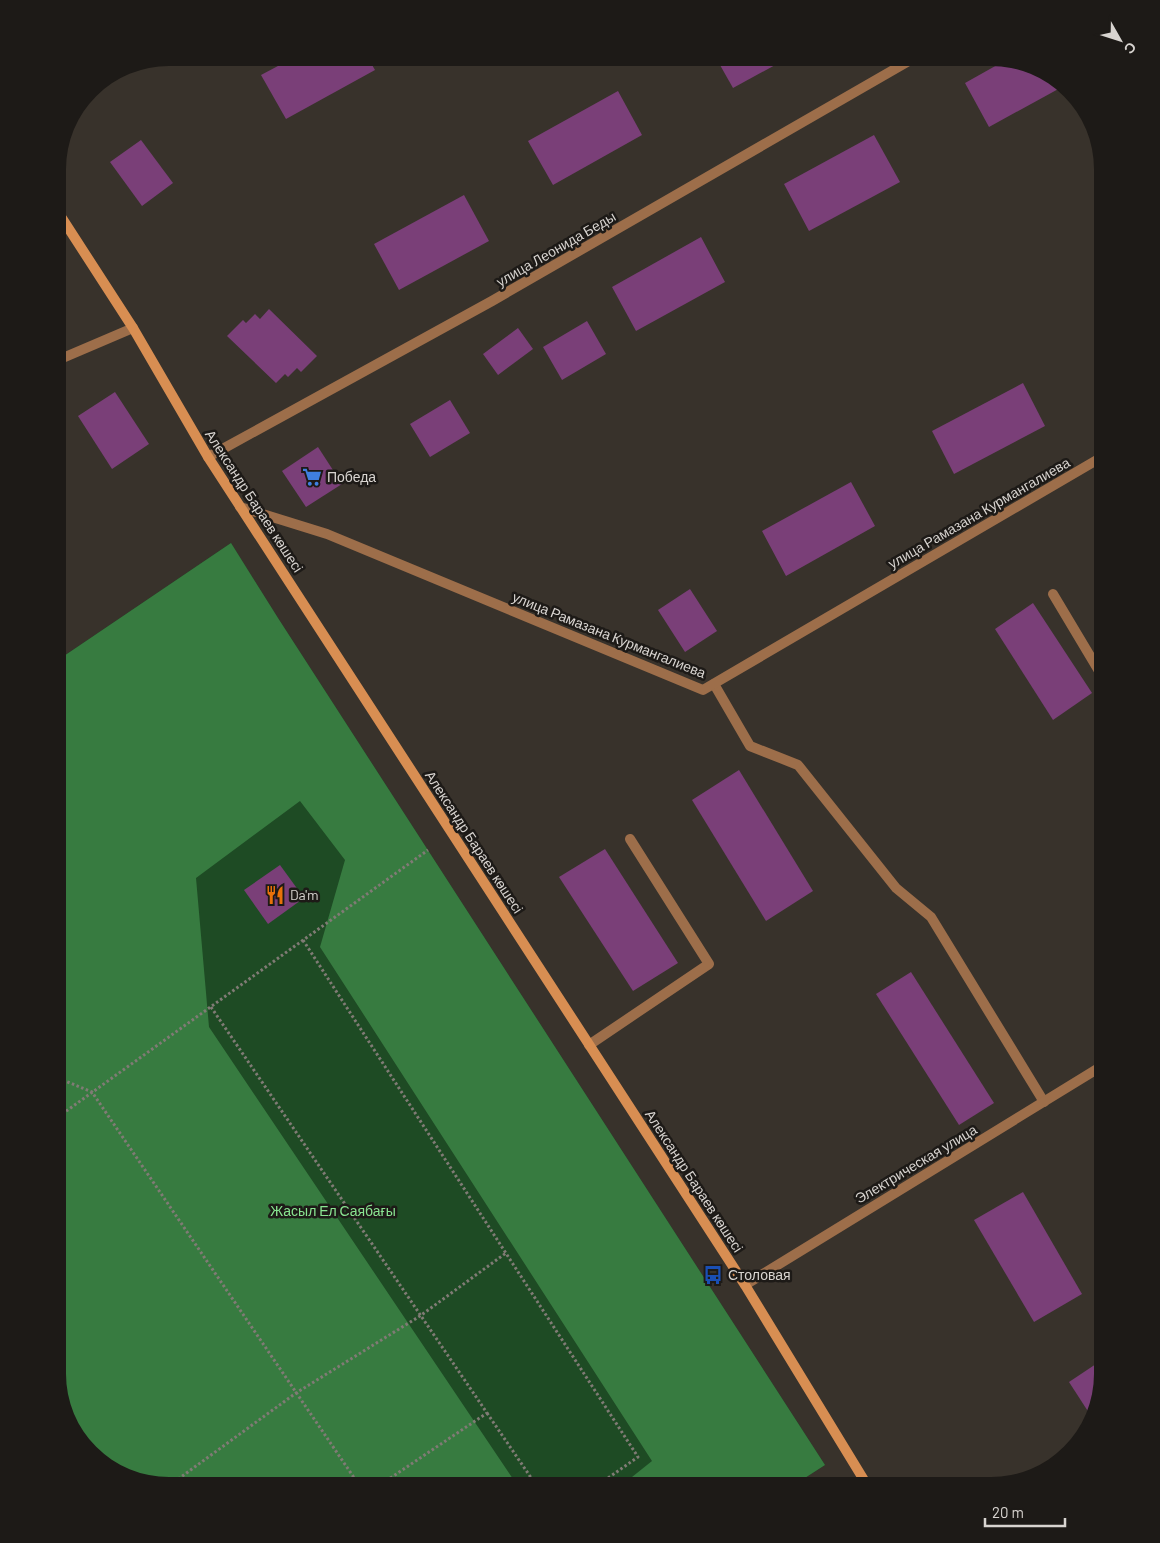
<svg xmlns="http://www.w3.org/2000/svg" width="1160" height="1543" viewBox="0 0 1160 1543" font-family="Barlow,sans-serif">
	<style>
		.green { fill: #1e4b24 }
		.forest { fill: #377b40 }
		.building { fill: #7a3f78 }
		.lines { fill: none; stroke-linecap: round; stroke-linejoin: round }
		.path { stroke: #807b75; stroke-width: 3; stroke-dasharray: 2.5 2.5; stroke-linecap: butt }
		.lane { stroke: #9d6e4a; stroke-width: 10 }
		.street { stroke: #9d6e4a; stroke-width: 10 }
		.secondary { stroke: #d88e52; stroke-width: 10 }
		.labels { text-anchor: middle; stroke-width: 5; stroke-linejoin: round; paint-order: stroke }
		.street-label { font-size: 14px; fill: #d8d4d0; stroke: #1d1a17 }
		.poi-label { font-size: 14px; fill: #d8d4d0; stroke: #1d1a17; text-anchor: start }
		.park-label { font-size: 14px; fill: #89e491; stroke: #1d1a17 }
	</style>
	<rect width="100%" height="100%" fill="#38322b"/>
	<polygon class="green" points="231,543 278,618 825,1465 794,1485 169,1485 114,1471 76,1436 58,1374 58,660"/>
	<polygon class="forest" points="231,543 278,618 825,1465 794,1485 622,1485 652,1461 320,947 345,860 300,801 196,878 209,1027 517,1485 169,1485 114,1471 76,1436 58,1374 58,660"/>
	<g class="building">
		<polygon points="293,58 368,58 375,70 286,119 261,75"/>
		<polygon points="716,58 788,58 733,88"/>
		<polygon points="1006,60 1047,73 1062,87 989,127 965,83"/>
		<polygon points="618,91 642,135 553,185 528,141"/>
		<polygon points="874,135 900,182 809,231 784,184"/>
		<polygon points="141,140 173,183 142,206 110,162"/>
		<polygon points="464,195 489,241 399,290 374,244"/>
		<polygon points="701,237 725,282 636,331 612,287"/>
		<polygon points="269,309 317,356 301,372 297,368 288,377 285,374 276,383 227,336 243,320 246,323 255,314 260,319"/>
		<polygon points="587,321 606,354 562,380 543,347"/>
		<polygon points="518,328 533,349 498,375 483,354"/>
		<polygon points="1023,383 1045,426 954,474 932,431"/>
		<polygon points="115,392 149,444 112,469 78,416"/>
		<polygon points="450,400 470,433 430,457 410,424"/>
		<polygon points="318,447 342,484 306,507 282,471"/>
		<polygon points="851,482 875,526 786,576 762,531"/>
		<polygon points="690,589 717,631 685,652 658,610"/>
		<polygon points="1033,603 1092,693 1053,720 995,629"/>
		<polygon points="739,770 813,891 766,921 692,800"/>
		<polygon points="605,849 678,963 633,991 559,877"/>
		<polygon points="280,865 304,898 268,924 244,890"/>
		<polygon points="911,972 994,1103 959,1125 876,994"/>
		<polygon points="1023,1192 1082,1294 1034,1322 974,1220"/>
		<polygon points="1102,1360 1102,1374 1091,1416 1069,1382"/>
	</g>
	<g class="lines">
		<g class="path">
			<polyline points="303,940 638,1457 598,1485"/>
			<polyline points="211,1007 487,1413 380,1485"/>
			<polyline points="58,1078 92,1092 359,1485"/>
			<polyline points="58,1117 428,850"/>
			<polyline points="487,1413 536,1485"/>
			<polyline points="170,1485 296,1393 420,1316 506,1253"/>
		</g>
		<g class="lane">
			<polyline points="1053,594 1102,676"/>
			<polyline points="714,684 750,746 798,765 896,888 931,917 1044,1102"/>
			<polyline points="589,1045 709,964 630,839"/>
		</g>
		<g class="street">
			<polyline points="58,360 133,328"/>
			<polyline points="208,457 492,301 914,58"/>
			<polyline points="240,507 327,534 703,690 1102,457"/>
			<polyline points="745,1285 1102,1066"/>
		</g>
		<polyline class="secondary" points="58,212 133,328 208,457 745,1285 867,1485"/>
	</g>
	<defs>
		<g id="supermarket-bare" transform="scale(1.5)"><path d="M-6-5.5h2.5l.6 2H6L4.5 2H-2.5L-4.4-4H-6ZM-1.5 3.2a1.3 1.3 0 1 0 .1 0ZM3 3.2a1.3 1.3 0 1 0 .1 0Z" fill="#3f7fe0" stroke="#1d1a17" stroke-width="2.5" paint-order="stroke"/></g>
		<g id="restaurant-bare" transform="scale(1.5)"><path d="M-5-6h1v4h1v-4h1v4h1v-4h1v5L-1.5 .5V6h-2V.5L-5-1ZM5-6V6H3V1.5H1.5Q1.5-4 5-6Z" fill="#e8710a" stroke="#1d1a17" stroke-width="2.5" paint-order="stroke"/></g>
		<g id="bus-bare" transform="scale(1.5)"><path d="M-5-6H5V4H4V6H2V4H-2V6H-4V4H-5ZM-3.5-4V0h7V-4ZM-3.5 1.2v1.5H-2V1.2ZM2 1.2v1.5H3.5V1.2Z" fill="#1a4fb4" stroke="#1d1a17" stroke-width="2.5" paint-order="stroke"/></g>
	</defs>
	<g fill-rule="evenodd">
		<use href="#supermarket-bare" x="312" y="477"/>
		<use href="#restaurant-bare" x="275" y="895"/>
		<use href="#bus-bare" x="713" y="1275"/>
	</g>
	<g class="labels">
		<g class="street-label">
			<text transform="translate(556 249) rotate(-30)" y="5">улица Леонида Беды</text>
			<text transform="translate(254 501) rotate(57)" y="5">Александр Бараев көшесі</text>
			<text transform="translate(979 513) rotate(-30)" y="5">улица Рамазана Курмангалиева</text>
			<text transform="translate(609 635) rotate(22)" y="5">улица Рамазана Курмангалиева</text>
			<text transform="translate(474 842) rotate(57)" y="5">Александр Бараев көшесі</text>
			<text transform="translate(916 1164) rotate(-31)" y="5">Электрическая улица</text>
			<text transform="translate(694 1181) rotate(57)" y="5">Александр Бараев көшесі</text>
		</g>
		<g class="poi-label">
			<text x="327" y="482">Победа</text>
			<text x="290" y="900">Da'm</text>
			<text x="728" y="1280">Столовая</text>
		</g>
		<g class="park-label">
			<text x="333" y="1216">Жасыл Ел Саябағы</text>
		</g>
	</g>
	<path d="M0 0H1160V1543H0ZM169 66H991A103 103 0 0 1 1094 169V1374A103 103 0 0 1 991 1477H169A103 103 0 0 1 66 1374V169A103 103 0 0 1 169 66Z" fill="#1d1a17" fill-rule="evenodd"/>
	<g transform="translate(1120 40) rotate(129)" stroke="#1d1a17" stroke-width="4" paint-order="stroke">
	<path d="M0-4L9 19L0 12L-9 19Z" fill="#d8d4d0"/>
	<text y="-8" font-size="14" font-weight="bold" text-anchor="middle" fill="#d8d4d0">С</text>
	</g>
	<path d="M985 1518v8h80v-8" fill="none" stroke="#d8d4d0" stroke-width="2.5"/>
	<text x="992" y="1518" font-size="15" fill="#d8d4d0" stroke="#1d1a17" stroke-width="4" paint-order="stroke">20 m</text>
</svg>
